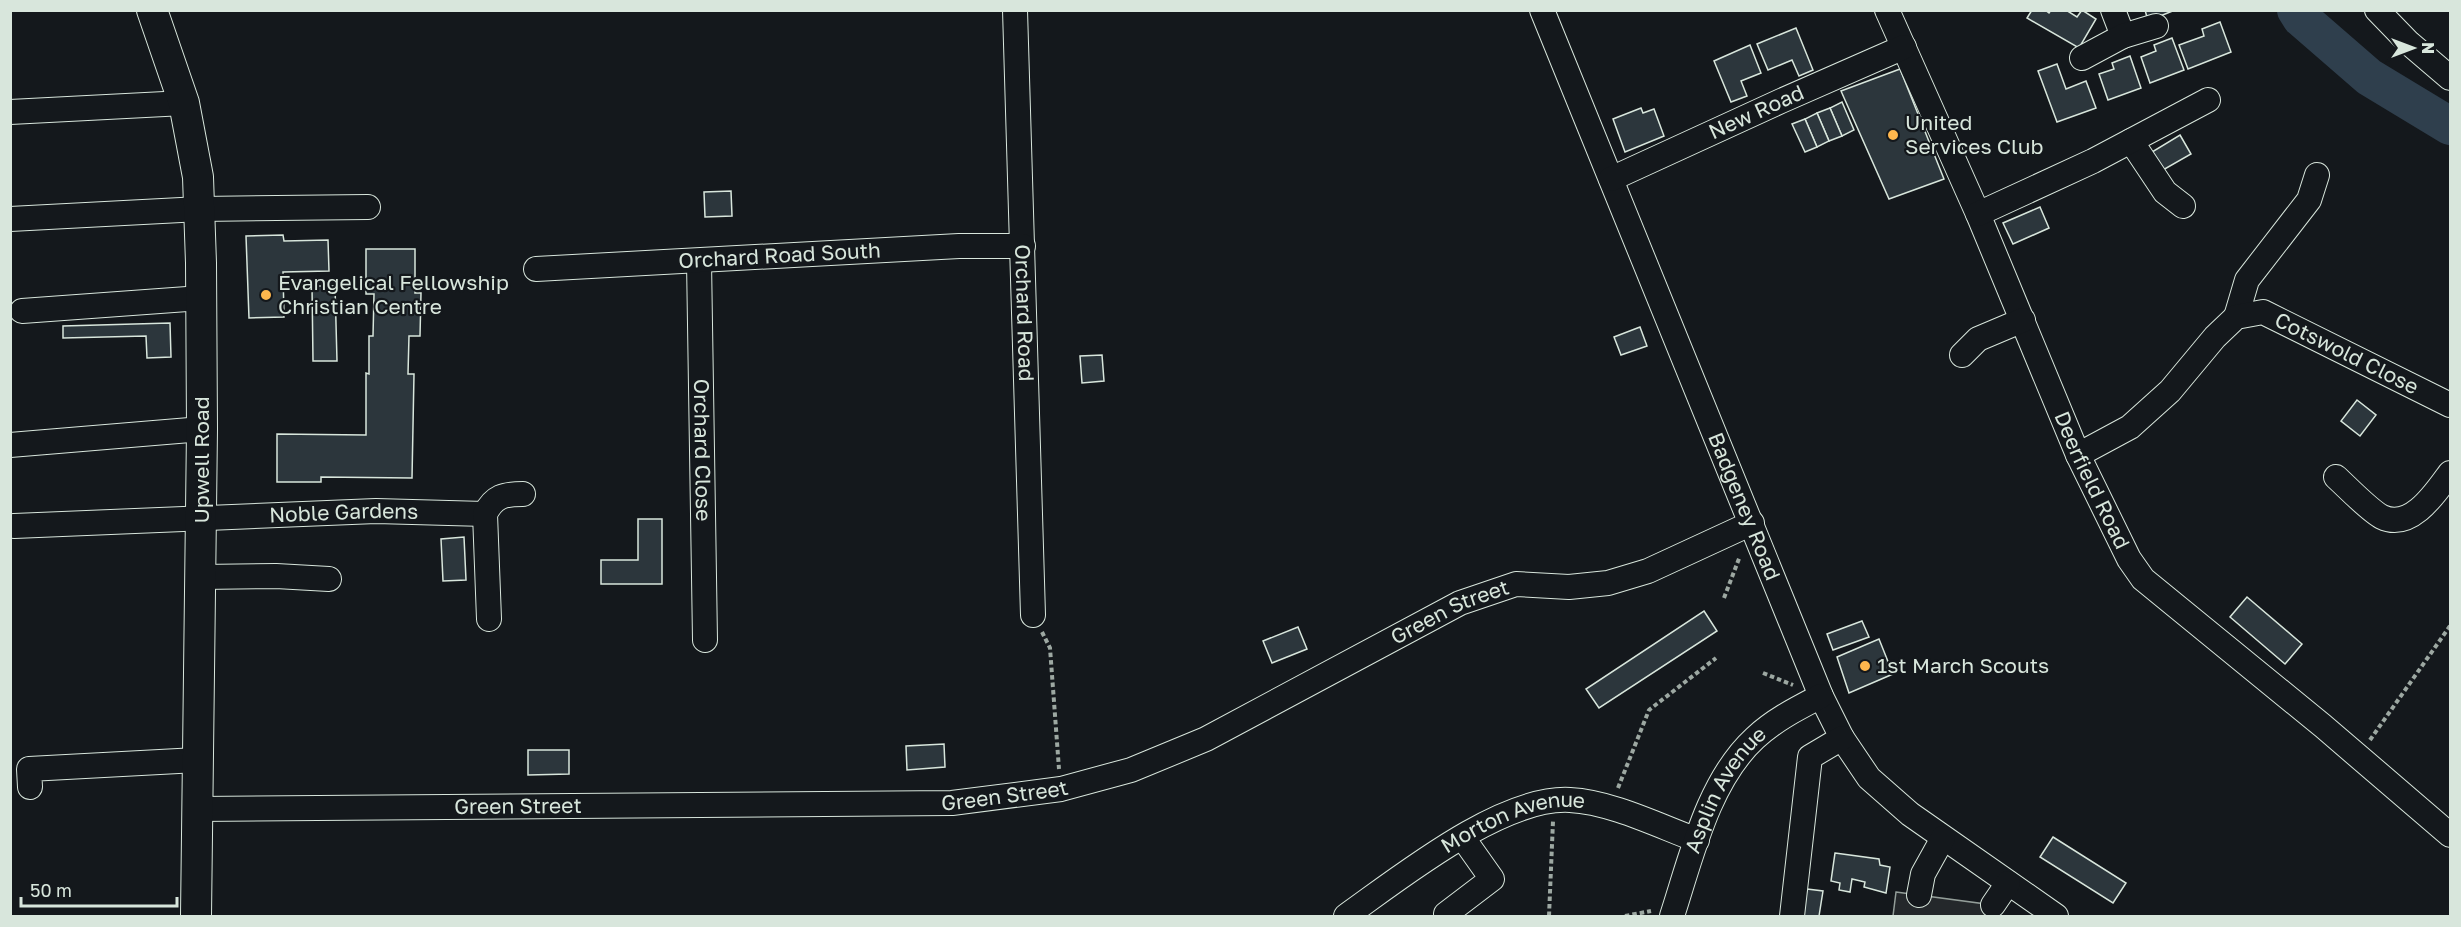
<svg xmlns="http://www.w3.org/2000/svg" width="2461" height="927" viewBox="0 0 2461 927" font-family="'Golos Text',sans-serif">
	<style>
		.parking { fill: #24282b; stroke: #939e99; stroke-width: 1.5 }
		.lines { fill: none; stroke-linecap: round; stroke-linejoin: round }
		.river { stroke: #2f3f4d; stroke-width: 38 }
		.building { fill: #2c363c; stroke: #d8e6dc; stroke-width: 1.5 }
		.minor-casing { stroke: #d8e6dc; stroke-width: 26 }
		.major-casing { stroke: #d8e6dc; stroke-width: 32 }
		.path { stroke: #9da8a2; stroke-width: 4; stroke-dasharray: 4.5 3; stroke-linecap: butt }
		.minor { stroke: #14181c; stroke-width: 24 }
		.major { stroke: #14181c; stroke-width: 30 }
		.poi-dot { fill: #ffb74d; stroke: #14181c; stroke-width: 2 }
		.labels { text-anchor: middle; stroke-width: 4.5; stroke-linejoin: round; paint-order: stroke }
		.street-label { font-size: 21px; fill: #d8e6dc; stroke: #14181c }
		.poi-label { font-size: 21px; fill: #d8e6dc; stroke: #14181c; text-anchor: start }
	</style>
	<rect width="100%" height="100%" fill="#14181c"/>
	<polygon class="parking" points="1896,892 1993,905 1991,916 1893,916"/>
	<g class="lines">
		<polyline class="river" points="2296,10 2301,18 2369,77 2450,126"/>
	</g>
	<g class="building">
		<polygon points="2032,10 2045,10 2049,13 2051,10 2066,10 2077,17 2082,10 2096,19 2079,48 2027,18"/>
		<polygon points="2145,10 2175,10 2148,21"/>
		<polygon points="2220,22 2231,52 2188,69 2179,45 2204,36 2202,29"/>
		<polygon points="1796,28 1813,70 1799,76 1792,60 1768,70 1757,44"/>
		<polygon points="2172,38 2184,70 2150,83 2141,57 2156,51 2154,45"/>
		<polygon points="1750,45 1761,73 1741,81 1747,96 1731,102 1714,61"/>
		<polygon points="2130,56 2141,88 2108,100 2099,74 2114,69 2112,63"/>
		<polygon points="2057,64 2066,89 2086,81 2096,108 2057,122 2038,71"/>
		<polygon points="1900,69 1944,179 1889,199 1841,91"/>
		<polygon points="1842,102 1854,130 1842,136 1830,108"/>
		<polygon points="1641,108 1643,113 1654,109 1664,136 1625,152 1613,119"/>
		<polygon points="1830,108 1842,136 1829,141 1817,113"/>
		<polygon points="1817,113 1829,141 1817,147 1805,119"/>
		<polygon points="1805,119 1817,147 1805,152 1792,124"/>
		<polygon points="2180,135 2191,154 2163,170 2152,152"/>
		<polygon points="731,191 732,216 705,217 704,192"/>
		<polygon points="2040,207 2049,228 2013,244 2003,223"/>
		<polygon points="283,235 284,241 328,240 329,271 283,272 284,317 249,318 246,236"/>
		<polygon points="366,249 415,249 415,293 421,293 420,336 409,336 408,374 414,374 412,478 321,477 321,482 277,482 277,434 366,435 366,373 369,374 369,336 373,336 374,294 366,294"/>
		<polygon points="312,286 335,286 337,361 313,361"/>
		<polygon points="170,323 171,357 147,358 146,336 63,338 63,326"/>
		<polygon points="1640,327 1647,346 1621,355 1614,337"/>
		<polygon points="1102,355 1104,381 1082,383 1080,356"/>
		<polygon points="2357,400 2376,415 2360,436 2341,421"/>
		<polygon points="638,519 662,519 662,584 601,584 601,560 638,560"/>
		<polygon points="464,537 466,580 443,581 441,539"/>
		<polygon points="2247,597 2302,644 2285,664 2230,617"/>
		<polygon points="1704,611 1717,631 1599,708 1586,689"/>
		<polygon points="1862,621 1869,637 1833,650 1827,634"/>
		<polygon points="1298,627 1307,649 1272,663 1263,641"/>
		<polygon points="1879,639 1893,674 1849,693 1837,657"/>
		<polygon points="944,744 945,767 907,770 906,746"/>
		<polygon points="528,750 569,750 569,774 528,775"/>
		<polygon points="2053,837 2126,883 2113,903 2040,857"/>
		<polygon points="1835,853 1879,859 1880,865 1890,867 1886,893 1864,887 1865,882 1852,879 1850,892 1839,890 1840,883 1831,881"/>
		<polygon points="1807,889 1823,891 1819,916 1802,916"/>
	</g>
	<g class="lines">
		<g class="minor-casing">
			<g id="minor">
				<path id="s1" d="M1015,10L1033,615"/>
				<path id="s2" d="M1542,10L1821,696L1842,738L1869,778L1910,814L2056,916"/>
				<path id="s3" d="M1887,10L1978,214L2078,455L2129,559L2143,579L2323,726L2450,835"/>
				<polyline points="2113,10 2123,36"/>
				<polyline points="2377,10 2409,43 2450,78"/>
				<polyline points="2082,58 2123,36 2156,26"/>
				<polyline points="10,112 184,103"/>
				<polyline points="2131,141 2165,192 2183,206"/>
				<path id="s4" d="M1611,179L1781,101L1904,47"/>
				<polyline points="1978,214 2093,161 2208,100"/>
				<polyline points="10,219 200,209 368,207"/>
				<path id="s5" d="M699,261L705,640"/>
				<path id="s6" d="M536,269L959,246H1023"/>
				<polyline points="22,311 201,298"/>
				<polyline points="2236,317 2247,280 2309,200 2317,175"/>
				<polyline points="1962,355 1978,339 2023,320"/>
				<polyline points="10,445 202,429"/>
				<path id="s7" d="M2078,455L2130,427L2170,391L2215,337L2236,317L2263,312L2450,405"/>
				<path d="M2336,477C2347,487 2370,511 2382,517C2411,531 2436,492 2450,473"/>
				<path id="s8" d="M14,526L376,511L485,514"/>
				<polyline points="201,577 276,576 329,579"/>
				<path d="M489,619L485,514C494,496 504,494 523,494"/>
				<polyline points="30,787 29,769 197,760"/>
				<path id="s9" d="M198,809L952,803L1061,789L1131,770L1206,739L1460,603L1516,584L1569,587L1608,583L1648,571L1752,523"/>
				<polyline points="1919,895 1923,874 1943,838"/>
				<polyline points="1993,905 2008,883"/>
				<polyline points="1446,914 1492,879 1463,838"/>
				<path id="s10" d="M1346,916C1401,877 1502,796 1570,800C1611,802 1659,826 1697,840"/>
				<path id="s11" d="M1672,916C1691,858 1708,781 1755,738C1774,720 1798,708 1821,696"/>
				<polyline points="1792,916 1810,757 1842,738"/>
			</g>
		</g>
		<g class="major-casing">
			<polyline id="major" points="152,10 184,103 198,177 201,263 202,429 196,916"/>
		</g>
		<g class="path">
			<polyline points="1724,598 1740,556"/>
			<polyline points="1042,632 1050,648 1059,769"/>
			<polyline points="1763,673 1793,685"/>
			<polyline points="2370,740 2450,626"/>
			<polyline points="1618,788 1649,710 1716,658"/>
			<polyline points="1549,916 1553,821"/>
			<polyline points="1625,916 1651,911"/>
		</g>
		<use href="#minor" class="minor"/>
		<use href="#major" class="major"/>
	</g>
	<g class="poi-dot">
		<circle cx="1893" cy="135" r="6"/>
		<circle cx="266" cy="295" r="6"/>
		<circle cx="1865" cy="666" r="6"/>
	</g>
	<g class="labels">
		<g class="street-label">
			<text dy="7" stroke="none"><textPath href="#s4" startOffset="160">New Road</textPath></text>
			<text dy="7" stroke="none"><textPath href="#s6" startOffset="244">Orchard Road South</textPath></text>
			<text dy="7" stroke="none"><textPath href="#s1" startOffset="303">Orchard Road</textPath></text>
			<text dy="7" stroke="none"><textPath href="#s7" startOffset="333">Cotswold Close</textPath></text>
			<text dy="7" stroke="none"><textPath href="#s5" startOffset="189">Orchard Close</textPath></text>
			<text transform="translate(202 460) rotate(-90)" y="7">Upwell Road</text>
			<text dy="7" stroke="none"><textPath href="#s3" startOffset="513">Deerfield Road</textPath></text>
			<text dy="7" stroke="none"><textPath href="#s2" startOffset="536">Badgeney Road</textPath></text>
			<text dy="7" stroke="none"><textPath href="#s8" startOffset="330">Noble Gardens</textPath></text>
			<text dy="7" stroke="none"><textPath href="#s9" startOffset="1293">Green Street</textPath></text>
			<text dy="7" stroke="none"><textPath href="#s11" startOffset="138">Asplin Avenue</textPath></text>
			<text dy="7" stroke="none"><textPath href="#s9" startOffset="807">Green Street</textPath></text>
			<text dy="7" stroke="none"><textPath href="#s9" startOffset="320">Green Street</textPath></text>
			<text dy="7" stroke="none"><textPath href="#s10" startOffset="195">Morton Avenue</textPath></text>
		</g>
		<g class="poi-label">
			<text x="1905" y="130">United<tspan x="1905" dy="24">Services Club</tspan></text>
			<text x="278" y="290">Evangelical Fellowship<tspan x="278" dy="24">Christian Centre</tspan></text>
			<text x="1877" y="673">1st March Scouts</text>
		</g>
	</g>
	<rect width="2461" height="927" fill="none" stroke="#d8e6dc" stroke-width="24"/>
	<g transform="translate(2413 48) rotate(90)" stroke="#14181c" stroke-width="4.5" paint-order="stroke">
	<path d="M0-4.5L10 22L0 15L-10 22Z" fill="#d8e6dc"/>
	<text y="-9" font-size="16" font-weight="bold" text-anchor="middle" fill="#d8e6dc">N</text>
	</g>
	<path d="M21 897v9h156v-9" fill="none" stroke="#d8e6dc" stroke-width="3"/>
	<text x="30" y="897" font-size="18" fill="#d8e6dc" stroke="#14181c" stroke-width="4.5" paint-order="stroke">50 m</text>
</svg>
